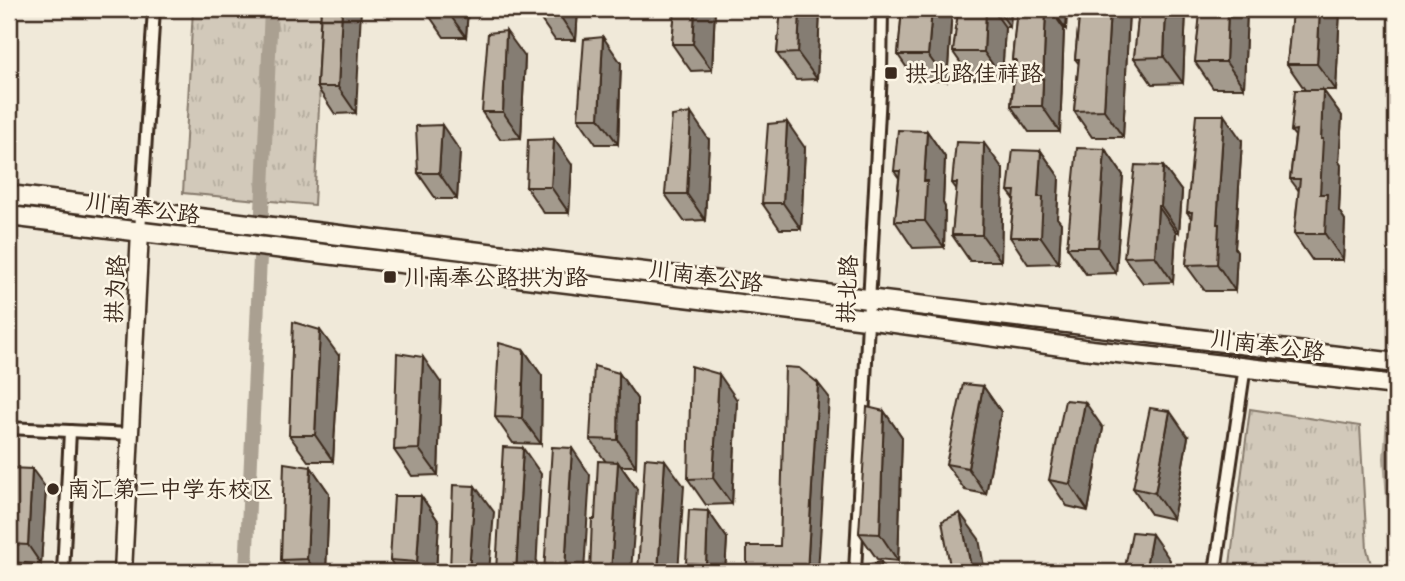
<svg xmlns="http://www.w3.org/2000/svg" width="1405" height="581" viewBox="0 0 1405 581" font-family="Itim,'LXGW WenKai TC',sans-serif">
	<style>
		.park { fill: url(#park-tufts); stroke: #867a6c; stroke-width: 2 }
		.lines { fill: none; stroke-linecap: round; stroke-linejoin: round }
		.canal { stroke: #aaa091; stroke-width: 14 }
		.minor-casing { stroke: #3b2a1e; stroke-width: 16 }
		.secondary-casing { stroke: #3b2a1e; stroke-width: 21 }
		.primary-casing { stroke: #3b2a1e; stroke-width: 23 }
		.minor { stroke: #fcf5e5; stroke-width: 10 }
		.secondary { stroke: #fcf5e5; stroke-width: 16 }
		.primary { stroke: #fcf5e5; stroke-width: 18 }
		.wall { fill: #a39a8d; stroke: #3b2a1e; stroke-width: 2 }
		.shaded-wall { fill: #857d73; stroke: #3b2a1e; stroke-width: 2 }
		.building { fill: #beb3a4; stroke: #3b2a1e; stroke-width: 2 }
		.poi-dot { fill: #3b2a1e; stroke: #fcf5e5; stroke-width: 2.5 }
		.labels { text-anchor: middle; stroke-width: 5; stroke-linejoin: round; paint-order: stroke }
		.poi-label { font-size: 23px; fill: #3b2a1e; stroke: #fcf5e5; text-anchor: start }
		.street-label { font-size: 23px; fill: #3b2a1e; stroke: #fcf5e5 }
	</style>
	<defs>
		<pattern id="park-tufts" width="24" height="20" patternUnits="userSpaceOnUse" patternTransform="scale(1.75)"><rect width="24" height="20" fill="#d2c9ba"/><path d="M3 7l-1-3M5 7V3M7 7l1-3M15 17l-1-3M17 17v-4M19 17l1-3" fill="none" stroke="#b5ad9f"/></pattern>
	</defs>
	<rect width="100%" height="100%" fill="#f0e9d9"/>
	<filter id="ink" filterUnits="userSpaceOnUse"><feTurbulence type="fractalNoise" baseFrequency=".0143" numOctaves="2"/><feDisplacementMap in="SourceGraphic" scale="14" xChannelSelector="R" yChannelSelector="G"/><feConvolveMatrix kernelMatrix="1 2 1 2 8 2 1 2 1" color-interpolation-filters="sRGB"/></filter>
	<g filter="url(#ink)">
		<g class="park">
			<polygon points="193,9 324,9 314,205 183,193"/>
			<polygon points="1250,409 1360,426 1367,549 1373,572 1229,572"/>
		</g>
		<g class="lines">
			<g class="canal">
				<polyline points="1396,381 1390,458 1396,540"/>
				<polyline points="246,572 271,9"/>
			</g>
			<g class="minor-casing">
				<g id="minor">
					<polyline points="140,232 154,9"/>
					<polyline points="9,428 130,434"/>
					<polyline points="63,572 70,431"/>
					<polyline points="855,572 881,73 882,9"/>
					<polyline points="1215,572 1245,366"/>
				</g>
			</g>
			<g class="secondary-casing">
				<polyline id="secondary" points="123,572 140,232"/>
			</g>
			<g class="primary-casing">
				<g id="primary">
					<polyline points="9,195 1396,363"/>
					<polyline points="9,216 866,319 1083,349 1396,385"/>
				</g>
			</g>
			<use href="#minor" class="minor"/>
			<use href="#secondary" class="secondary"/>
			<use href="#primary" class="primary"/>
		</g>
		<g class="wall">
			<polygon points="321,9 356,113 335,114 317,87"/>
			<polygon points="426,9 468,9 466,37 444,37 426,11"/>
			<polygon points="578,9 576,40 555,40 537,14"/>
			<polygon points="675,9 715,9 712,70 691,71 672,44"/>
			<polygon points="781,9 820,9 817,79 796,80 777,54"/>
			<polygon points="902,9 952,9 947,81 916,81 898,55"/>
			<polygon points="961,9 1011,9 1010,27 1005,27 1002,78 972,79 953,52"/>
			<polygon points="1017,9 1067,9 1066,29 1064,29 1060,132 1029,132 1011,106 1015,64 1012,60"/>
			<polygon points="1080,9 1129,9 1123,137 1092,137 1074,111 1079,64 1075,59"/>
			<polygon points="1136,9 1186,9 1183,83 1152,84 1134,58 1139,13"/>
			<polygon points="1197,9 1247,9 1244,88 1213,88 1195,62 1200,18 1196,13"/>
			<polygon points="1290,9 1340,9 1336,90 1323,90 1342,116 1339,162 1341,165 1339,211 1345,220 1343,260 1312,260 1294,234 1299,191 1290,179 1295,136 1291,131 1305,90 1287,64 1292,16 1289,12"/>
			<polygon points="525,57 521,138 500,139 482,112"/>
			<polygon points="621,63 618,144 596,144 578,118"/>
			<polygon points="927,131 945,157 943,203 945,207 944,247 913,248 895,221 899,178 894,171"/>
			<polygon points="709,140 705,220 684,221 665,194"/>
			<polygon points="1242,141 1235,248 1237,251 1235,291 1205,291 1186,265 1191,218 1187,212"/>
			<polygon points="805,148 801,229 780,229 762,203"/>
			<polygon points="1105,149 1123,175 1116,273 1086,274 1067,247"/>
			<polygon points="460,151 457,199 436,199 418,173"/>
			<polygon points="1041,151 1059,177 1057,218 1061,223 1059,263 1028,264 1010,237 1014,199 1008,191"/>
			<polygon points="572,165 569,213 544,213 526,187"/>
			<polygon points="1163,166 1182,192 1179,232 1176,232 1173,282 1143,283 1124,257"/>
			<polygon points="1003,169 1001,261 970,261 952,235 957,190 952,183"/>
			<polygon points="524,350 542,376 541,444 513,443 495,417"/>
			<polygon points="339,356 333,461 308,461 289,435"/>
			<polygon points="619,373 637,399 636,466 621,466 637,489 595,519 606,462 590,439"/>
			<polygon points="441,383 438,475 412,476 394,450"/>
			<polygon points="983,386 1001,412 986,494 965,490 946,464"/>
			<polygon points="737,400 732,504 706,505 688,479"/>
			<polygon points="884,411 902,437 898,561 877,559 859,533"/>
			<polygon points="1103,428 1088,511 1067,506 1049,480"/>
			<polygon points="1188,437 1173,519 1151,514 1133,488"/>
			<polygon points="311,467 329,493 326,572 290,572 281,560"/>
			<polygon points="9,468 46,488 41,564 9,562"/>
			<polygon points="421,496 439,522 436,572 398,572 390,560"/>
			<polygon points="708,511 727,538 725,572 692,572 686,563"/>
		</g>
		<g class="shaded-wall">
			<polygon points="342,9 361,9 356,113 338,87"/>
			<polygon points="448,9 468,9 466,37 447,11"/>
			<polygon points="558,9 578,9 576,40 558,13"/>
			<polygon points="695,9 715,9 712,70 693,44"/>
			<polygon points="800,9 820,9 817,79 798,53"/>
			<polygon points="932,9 952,9 947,81 928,55"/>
			<polygon points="986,9 992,9 1005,27 1002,78 984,52"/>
			<polygon points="997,9 1011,9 1010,27"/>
			<polygon points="1046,9 1050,9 1064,29 1060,132 1042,106"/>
			<polygon points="1052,9 1067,9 1066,29"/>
			<polygon points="1110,9 1129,9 1123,137 1104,110"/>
			<polygon points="1166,9 1186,9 1183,83 1164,57"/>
			<polygon points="1228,9 1247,9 1244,88 1226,62"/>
			<polygon points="1320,9 1340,9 1336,90 1317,64"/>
			<polygon points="506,31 525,57 521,138 503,112"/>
			<polygon points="603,37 621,63 618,144 599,118"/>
			<polygon points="1323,90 1342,116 1339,162 1341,165 1339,211 1345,220 1343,260 1325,234 1320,194 1321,139"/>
			<polygon points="691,113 709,140 705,220 687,194"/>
			<polygon points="1224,115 1242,141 1235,248 1237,251 1235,291 1217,264 1217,224"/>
			<polygon points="787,122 805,148 801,229 783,203"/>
			<polygon points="442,125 460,151 457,199 439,173"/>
			<polygon points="927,131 945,157 943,203 945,207 944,247 925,221 924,181"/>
			<polygon points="554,139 572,165 569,213 551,187"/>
			<polygon points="984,143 1003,169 1001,261 982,235"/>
			<polygon points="1105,149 1123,175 1116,273 1098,247"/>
			<polygon points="1041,151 1059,177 1057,218 1061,223 1059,263 1041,237 1038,197"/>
			<polygon points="1163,166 1182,192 1179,232 1161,206"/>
			<polygon points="1158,206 1176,232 1173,282 1155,256"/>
			<polygon points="320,330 339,356 333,461 315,435"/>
			<polygon points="524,350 542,376 541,444 522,418"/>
			<polygon points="423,357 441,383 438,475 419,449"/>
			<polygon points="619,373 637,399 636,466 618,440"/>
			<polygon points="719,374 737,400 732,504 713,478"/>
			<polygon points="818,383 829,397 818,572 807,572"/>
			<polygon points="983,386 1001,412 986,494 968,468"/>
			<polygon points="1085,402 1103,428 1088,511 1070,484"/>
			<polygon points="884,411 902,437 898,561 880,534"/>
			<polygon points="1170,411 1188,437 1173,519 1155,493"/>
			<polygon points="523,448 541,474 536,572 516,572"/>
			<polygon points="572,448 590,475 584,572 567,572 565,570"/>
			<polygon points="665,460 684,486 678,572 658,572"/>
			<polygon points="618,462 637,489 631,572 611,572"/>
			<polygon points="311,467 329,493 326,572 316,572 307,559"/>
			<polygon points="32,469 46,488 41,564 28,545"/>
			<polygon points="475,486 494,512 489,572 469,572"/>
			<polygon points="421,496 439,522 436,572 424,572 417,562"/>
			<polygon points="708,511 727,538 725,572 712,572 706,564"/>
			<polygon points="960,513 979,539 985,572 972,572"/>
			<polygon points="1152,534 1170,560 1168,572 1145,572"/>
			<polygon points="881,562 889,572 881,572"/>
		</g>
		<g class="building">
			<polygon points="321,9 342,9 338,87 317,87"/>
			<polygon points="426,9 448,9 447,11 426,11"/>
			<polygon points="537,9 558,9 558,13 537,14"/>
			<polygon points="675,9 695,9 693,44 672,44"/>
			<polygon points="781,9 800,9 798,53 777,54"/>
			<polygon points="902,9 932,9 928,55 898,55"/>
			<polygon points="961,9 986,9 984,52 953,52 958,12 960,12"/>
			<polygon points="1017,9 1046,9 1042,106 1011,106 1016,60 1012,60"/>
			<polygon points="1080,9 1110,9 1104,110 1074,111 1079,59 1075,59"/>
			<polygon points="1139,9 1166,9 1164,57 1134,58"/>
			<polygon points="1197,9 1228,9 1226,62 1195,62 1200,13 1196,13"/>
			<polygon points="1290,9 1320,9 1317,64 1287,64 1292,12 1289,12"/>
			<polygon points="506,31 503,112 482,112 488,33"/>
			<polygon points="603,37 599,118 578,118 584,39"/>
			<polygon points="1295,90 1323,90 1321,139 1323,139 1320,194 1327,194 1325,234 1294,234 1300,179 1290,179 1296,130 1291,131"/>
			<polygon points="691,113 687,194 665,194 672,116"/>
			<polygon points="1196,115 1224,115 1217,224 1219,224 1217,264 1186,265 1192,212 1187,212"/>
			<polygon points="787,122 783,203 762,203 768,124"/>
			<polygon points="442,125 439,173 418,173 416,126"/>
			<polygon points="898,130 927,131 924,181 927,181 925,221 895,221 900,171 894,171"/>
			<polygon points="554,139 551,187 526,187 528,140"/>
			<polygon points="956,142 984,143 982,235 952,235 957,183 952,183"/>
			<polygon points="1077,148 1105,149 1098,247 1067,247"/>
			<polygon points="1013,150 1041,151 1038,197 1043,197 1041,237 1010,237 1015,191 1008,191"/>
			<polygon points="1135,165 1163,166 1161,206 1158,206 1155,256 1124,257"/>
			<polygon points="293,322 320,330 315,435 289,435"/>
			<polygon points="499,343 524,350 522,418 495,417"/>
			<polygon points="397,353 423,357 419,449 394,450"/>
			<polygon points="594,366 619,373 618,440 590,439"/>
			<polygon points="691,366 719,374 713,478 688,479"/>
			<polygon points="785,367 799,368 818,383 807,572 747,572 747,546 780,546"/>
			<polygon points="963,384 983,386 968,468 946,464"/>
			<polygon points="1065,400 1085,402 1070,484 1049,480"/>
			<polygon points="867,407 884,411 880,534 859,533"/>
			<polygon points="1150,408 1170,411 1155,493 1133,488"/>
			<polygon points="503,447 523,448 516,572 496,571"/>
			<polygon points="552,447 572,448 565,570 563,570 563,572 544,572"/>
			<polygon points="645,458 665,460 658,572 638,572"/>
			<polygon points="598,461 618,462 611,572 590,572 592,519 595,519"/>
			<polygon points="284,463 311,467 307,559 281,560"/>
			<polygon points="9,468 32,469 28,545 9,544"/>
			<polygon points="453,485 475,486 469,572 450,572"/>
			<polygon points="394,496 421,496 417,562 390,560"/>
			<polygon points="689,510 708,511 706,564 686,563"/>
			<polygon points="960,513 972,572 951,572 942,521"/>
			<polygon points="1132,532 1152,534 1145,572 1124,572"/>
			<polygon points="881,562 881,572 859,572 859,566"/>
		</g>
	</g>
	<g class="poi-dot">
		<rect x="884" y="66" width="14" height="14" rx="3.5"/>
		<rect x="383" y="270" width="14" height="14" rx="3.5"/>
		<circle cx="53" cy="489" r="7"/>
	</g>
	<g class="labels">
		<g class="poi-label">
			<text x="905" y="81">拱北路佳祥路</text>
			<text x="404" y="285">川南奉公路拱为路</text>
			<text x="67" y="497">南汇第二中学东校区</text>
		</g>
		<g class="street-label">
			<text transform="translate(143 208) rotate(7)" y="8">川南奉公路</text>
			<text transform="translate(706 276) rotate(7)" y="8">川南奉公路</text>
			<text transform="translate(115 289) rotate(-87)" y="8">拱为路</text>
			<text transform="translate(847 289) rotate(-87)" y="8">拱北路</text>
			<text transform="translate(1268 345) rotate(7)" y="8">川南奉公路</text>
		</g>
	</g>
	<rect width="1405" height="581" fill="none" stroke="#fcf5e5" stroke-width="35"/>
	<rect x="18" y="18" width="1370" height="546" fill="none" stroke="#3b2a1e" stroke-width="2.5" filter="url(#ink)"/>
</svg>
